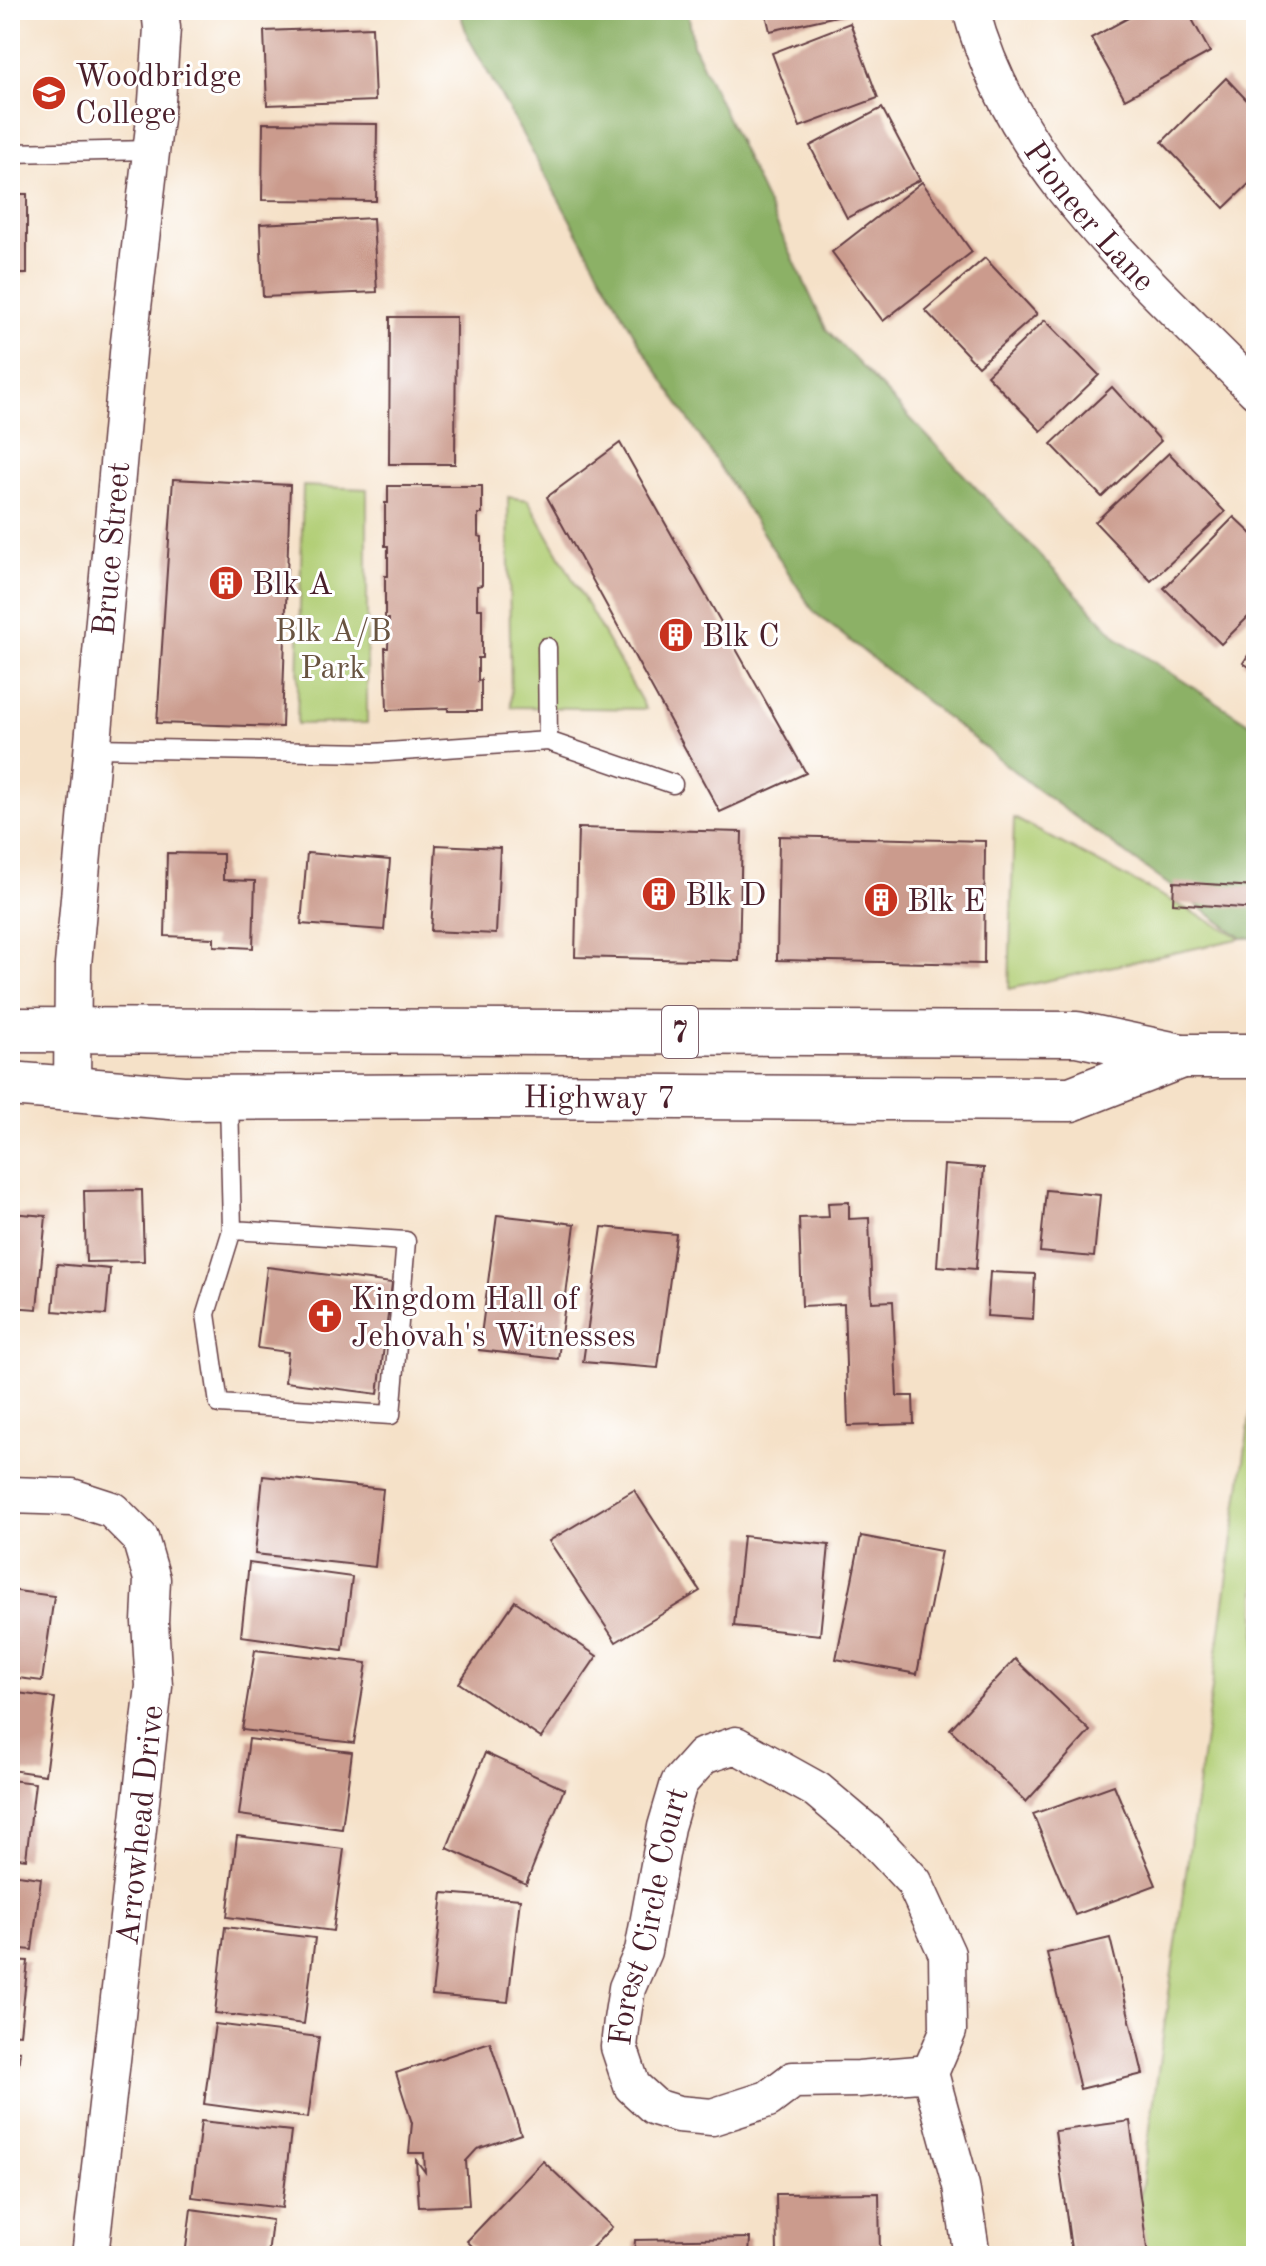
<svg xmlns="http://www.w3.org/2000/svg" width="1266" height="2266" viewBox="0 0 1266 2266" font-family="'Old Standard TT',serif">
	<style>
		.green { fill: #b1ce74; stroke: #7e7650; stroke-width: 2 }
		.forest { fill: #8cb166; stroke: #6b6848; stroke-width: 2 }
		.building { fill: #cb9b8d }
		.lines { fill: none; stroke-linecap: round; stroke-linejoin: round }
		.service-casing { stroke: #643c43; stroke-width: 21 }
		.minor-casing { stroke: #643c43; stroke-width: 39 }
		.primary-casing { stroke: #643c43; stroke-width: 47 }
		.service { stroke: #fff; stroke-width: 18 }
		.minor { stroke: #fff; stroke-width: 36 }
		.primary { stroke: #fff; stroke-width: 44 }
		.labels { text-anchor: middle; stroke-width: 6; stroke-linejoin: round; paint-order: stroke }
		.shield { fill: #fff; stroke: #80626b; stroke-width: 2 }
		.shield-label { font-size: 30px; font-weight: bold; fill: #4a1f2b }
		.poi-label { font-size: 32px; fill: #4a1f2b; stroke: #fff; text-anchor: start }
		.street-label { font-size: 32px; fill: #4a1f2b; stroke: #fff }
		.park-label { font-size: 32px; fill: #695441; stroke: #fff }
	</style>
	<rect width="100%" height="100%" fill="#fff"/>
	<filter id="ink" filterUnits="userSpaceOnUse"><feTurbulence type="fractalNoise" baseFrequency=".0125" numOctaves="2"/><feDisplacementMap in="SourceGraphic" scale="16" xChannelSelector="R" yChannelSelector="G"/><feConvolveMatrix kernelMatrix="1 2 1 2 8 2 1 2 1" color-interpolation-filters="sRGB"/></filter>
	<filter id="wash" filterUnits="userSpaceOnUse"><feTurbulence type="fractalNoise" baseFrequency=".006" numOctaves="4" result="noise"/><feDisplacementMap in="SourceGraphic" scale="32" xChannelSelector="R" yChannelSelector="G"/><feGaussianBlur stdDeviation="1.8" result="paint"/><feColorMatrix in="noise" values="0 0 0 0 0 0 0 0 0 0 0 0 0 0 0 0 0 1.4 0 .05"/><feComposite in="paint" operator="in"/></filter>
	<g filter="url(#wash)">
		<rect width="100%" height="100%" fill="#f5e1c8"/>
		<g class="green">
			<polygon points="303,486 367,489 367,723 297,724"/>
			<polygon points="508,497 528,500 646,709 511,707"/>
			<polygon points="1014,818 1242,938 1009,989"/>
			<polygon points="1256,1375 1256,2256 1132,2256"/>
		</g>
		<polygon class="forest" points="459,10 688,10 693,45 826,329 1120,640 1256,728 1256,938 1242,938 1034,787 814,612 639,343 468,37"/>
		<g id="blocks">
			<g class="building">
				<polygon points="265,10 356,10 356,12 266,19"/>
				<polygon points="765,10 849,10 850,13 770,31"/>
				<polygon points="1143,10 1187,10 1210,52 1125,99 1091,38"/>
				<polygon points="1241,10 1256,10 1256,38"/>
				<polygon points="850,23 878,98 800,127 772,53"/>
				<polygon points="372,27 375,101 267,105 264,31"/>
				<polygon points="1226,78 1256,110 1256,177 1224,208 1162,142"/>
				<polygon points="882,108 920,180 847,218 810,146"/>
				<polygon points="263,123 377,124 376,201 262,200"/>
				<polygon points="922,182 972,252 883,321 832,252"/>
				<rect x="10" y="194" width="17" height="80"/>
				<polygon points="373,218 377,292 263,297 260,224"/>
				<polygon points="985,258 1037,314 978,366 925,310"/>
				<rect x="10" y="284" width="9" height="80"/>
				<polygon points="390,317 456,317 455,464 389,464"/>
				<polygon points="1045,320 1099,375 1041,431 987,375"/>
				<polygon points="1112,387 1161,441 1102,497 1051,444"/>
				<polygon points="620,443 806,773 720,812 547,497"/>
				<polygon points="1169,453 1225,512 1151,581 1095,522"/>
				<polygon points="173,479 290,485 282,727 157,723"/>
				<polygon points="388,486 482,486 482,514 478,514 478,536 482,537 482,585 477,586 477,609 482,609 482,658 478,658 478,681 481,680 481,711 448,711 448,708 387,710 385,648 388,648 389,619 385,619 385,576 388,576 388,546 385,546 385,503 388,503"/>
				<polygon points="1234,517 1256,538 1256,609 1221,644 1164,588"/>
				<polygon points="1256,643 1256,671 1243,663"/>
				<polygon points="578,828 742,832 739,961 575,957"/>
				<polygon points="779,836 985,841 984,964 777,960"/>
				<polygon points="436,845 500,848 496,934 431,931"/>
				<polygon points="167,853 223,854 223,880 255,881 253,948 214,946 214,938 165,936"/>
				<polygon points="307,853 390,860 384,930 301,924"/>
				<polygon points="1174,882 1256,887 1256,909 1173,903"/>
				<polygon points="944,1165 984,1168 976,1269 937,1266"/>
				<polygon points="142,1190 144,1261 86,1262 84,1191"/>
				<polygon points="1046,1190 1100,1195 1094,1257 1040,1252"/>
				<polygon points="849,1202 849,1219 869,1218 872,1302 893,1301 897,1396 913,1396 914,1424 848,1426 844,1304 802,1306 799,1218 829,1217 828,1203"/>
				<polygon points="10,1213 46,1216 37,1309 10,1307"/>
				<polygon points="497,1215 575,1224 558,1359 479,1350"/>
				<polygon points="602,1227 676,1234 658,1368 583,1362"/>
				<polygon points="57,1264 110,1269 106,1315 53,1311"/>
				<polygon points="267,1267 392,1283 378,1394 285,1382 288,1352 257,1348"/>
				<polygon points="990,1272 1035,1274 1033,1319 987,1316"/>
				<polygon points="263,1476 383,1489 375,1567 255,1554"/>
				<polygon points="634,1490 700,1591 616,1642 549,1541"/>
				<polygon points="743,1536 829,1545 820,1635 734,1626"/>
				<polygon points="861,1536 941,1551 917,1674 836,1659"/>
				<polygon points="249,1563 352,1577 343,1650 241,1636"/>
				<polygon points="10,1590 54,1596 42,1681 10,1677"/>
				<polygon points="515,1601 597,1656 541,1738 459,1683"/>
				<polygon points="255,1650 367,1663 354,1743 242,1730"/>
				<polygon points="1015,1659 1090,1731 1026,1802 950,1729"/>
				<polygon points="10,1692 55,1698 45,1775 10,1770"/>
				<polygon points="249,1739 352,1752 342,1829 239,1815"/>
				<polygon points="485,1753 564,1789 526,1884 447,1848"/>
				<polygon points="10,1780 35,1783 26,1859 10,1857"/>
				<polygon points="1114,1785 1156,1885 1075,1915 1033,1814"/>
				<polygon points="237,1836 344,1849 333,1931 227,1917"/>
				<polygon points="10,1874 41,1878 32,1950 10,1948"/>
				<polygon points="443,1893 520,1899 508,2002 432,1995"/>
				<polygon points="225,1927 315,1938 304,2024 215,2013"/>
				<polygon points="1110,1938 1143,2074 1080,2089 1047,1953"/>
				<polygon points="10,1960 28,1961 20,2034 10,2033"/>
				<polygon points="215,2024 319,2037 308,2118 204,2104"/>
				<polygon points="490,2042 521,2134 477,2149 466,2161 469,2205 419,2207 416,2160 425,2172 424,2153 409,2153 412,2123 396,2073"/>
				<polygon points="10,2050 20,2051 12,2119 10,2119"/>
				<polygon points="201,2121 291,2131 282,2208 192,2197"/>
				<polygon points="1130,2121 1148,2256 1072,2256 1055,2131"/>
				<polygon points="543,2161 612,2227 584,2256 482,2256 467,2241"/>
				<polygon points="879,2193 880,2256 777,2256 776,2194"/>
				<polygon points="191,2209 272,2220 268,2256 185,2256"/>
				<polygon points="750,2238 749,2256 634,2256 635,2240"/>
			</g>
		</g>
	</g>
	<g filter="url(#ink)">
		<use href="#blocks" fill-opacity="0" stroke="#643c43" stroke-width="2"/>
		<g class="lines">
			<g class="service-casing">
				<g id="service">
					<polyline points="10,153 151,150"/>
					<polyline points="547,647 548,741"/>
					<polyline points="93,748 373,753 548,741 673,784"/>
					<polyline points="229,1097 232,1230 206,1314 219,1404 391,1415 406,1241 232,1230"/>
				</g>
			</g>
			<g class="minor-casing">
				<g id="minor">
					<path id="s1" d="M971,10C1013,169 1145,278 1256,391"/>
					<path id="s2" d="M72,1089L73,965L129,342L157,101L162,28L160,10"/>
					<polyline points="10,1495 72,1497 112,1510 140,1538 152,1579 150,1622 154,1686 90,2256"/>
					<path id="s3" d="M930,2073L859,2079L793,2080L768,2099L712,2117L678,2114L655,2107L632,2086L619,2047L622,2020L627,1988L643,1951L666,1827L679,1783L703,1756L736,1745L817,1790L869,1834L914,1882L947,1954L948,2031L930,2073L961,2186L972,2256"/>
				</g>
			</g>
			<g class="primary-casing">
				<g id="primary">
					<polyline points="10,1030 1077,1034 1181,1056 1256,1056"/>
					<path id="s4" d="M10,1084L183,1098L484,1096L1071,1099L1181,1056"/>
				</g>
			</g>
			<use href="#service" class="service"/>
			<use href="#minor" class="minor"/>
			<use href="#primary" class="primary"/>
		</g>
	</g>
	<defs>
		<g id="school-disc" transform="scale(1.8)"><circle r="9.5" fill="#c8321e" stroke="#fff"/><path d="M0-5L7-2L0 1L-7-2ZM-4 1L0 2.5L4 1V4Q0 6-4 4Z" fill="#fff"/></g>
		<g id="building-disc" transform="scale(1.8)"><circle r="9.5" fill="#c8321e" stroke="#fff"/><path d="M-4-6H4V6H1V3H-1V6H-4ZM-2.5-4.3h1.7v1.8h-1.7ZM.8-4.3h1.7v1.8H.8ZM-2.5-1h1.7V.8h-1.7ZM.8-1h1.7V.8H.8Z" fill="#fff"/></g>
		<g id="church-disc" transform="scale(1.8)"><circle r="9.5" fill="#c8321e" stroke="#fff"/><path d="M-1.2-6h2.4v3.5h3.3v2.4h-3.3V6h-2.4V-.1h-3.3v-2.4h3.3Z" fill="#fff"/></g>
	</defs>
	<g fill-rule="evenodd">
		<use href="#school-disc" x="49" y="93"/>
		<use href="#building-disc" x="226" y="583"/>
		<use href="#building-disc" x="676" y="635"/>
		<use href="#building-disc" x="659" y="894"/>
		<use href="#building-disc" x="881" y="900"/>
		<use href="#church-disc" x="325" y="1316"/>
	</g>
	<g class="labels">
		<rect class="shield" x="662" y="1006" width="36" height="52" rx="6"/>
		<g class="shield-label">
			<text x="680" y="1042">7</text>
		</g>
		<g class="poi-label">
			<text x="75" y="86">Woodbridge<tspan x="75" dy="37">College</tspan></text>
			<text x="252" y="594">Blk A</text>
			<text x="702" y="646">Blk C</text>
			<text x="685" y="905">Blk D</text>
			<text x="907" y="911">Blk E</text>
			<text x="351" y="1309">Kingdom Hall of<tspan x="351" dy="37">Jehovah's Witnesses</tspan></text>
		</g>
		<g class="street-label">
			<text dy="11" stroke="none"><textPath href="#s1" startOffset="240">Pioneer Lane</textPath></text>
			<text dy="11" stroke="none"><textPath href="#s2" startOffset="542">Bruce Street</textPath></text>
			<text dy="11" stroke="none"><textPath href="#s4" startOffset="590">Highway 7</textPath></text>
			<text transform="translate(139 1825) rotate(-84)" y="11">Arrowhead Drive</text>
			<text dy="11" stroke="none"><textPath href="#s3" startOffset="492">Forest Circle Court</textPath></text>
		</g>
		<g class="park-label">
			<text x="333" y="641">Blk A/B<tspan x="333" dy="37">Park</tspan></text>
		</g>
	</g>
	<rect width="1266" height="2266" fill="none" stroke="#fff" stroke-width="40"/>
</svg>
